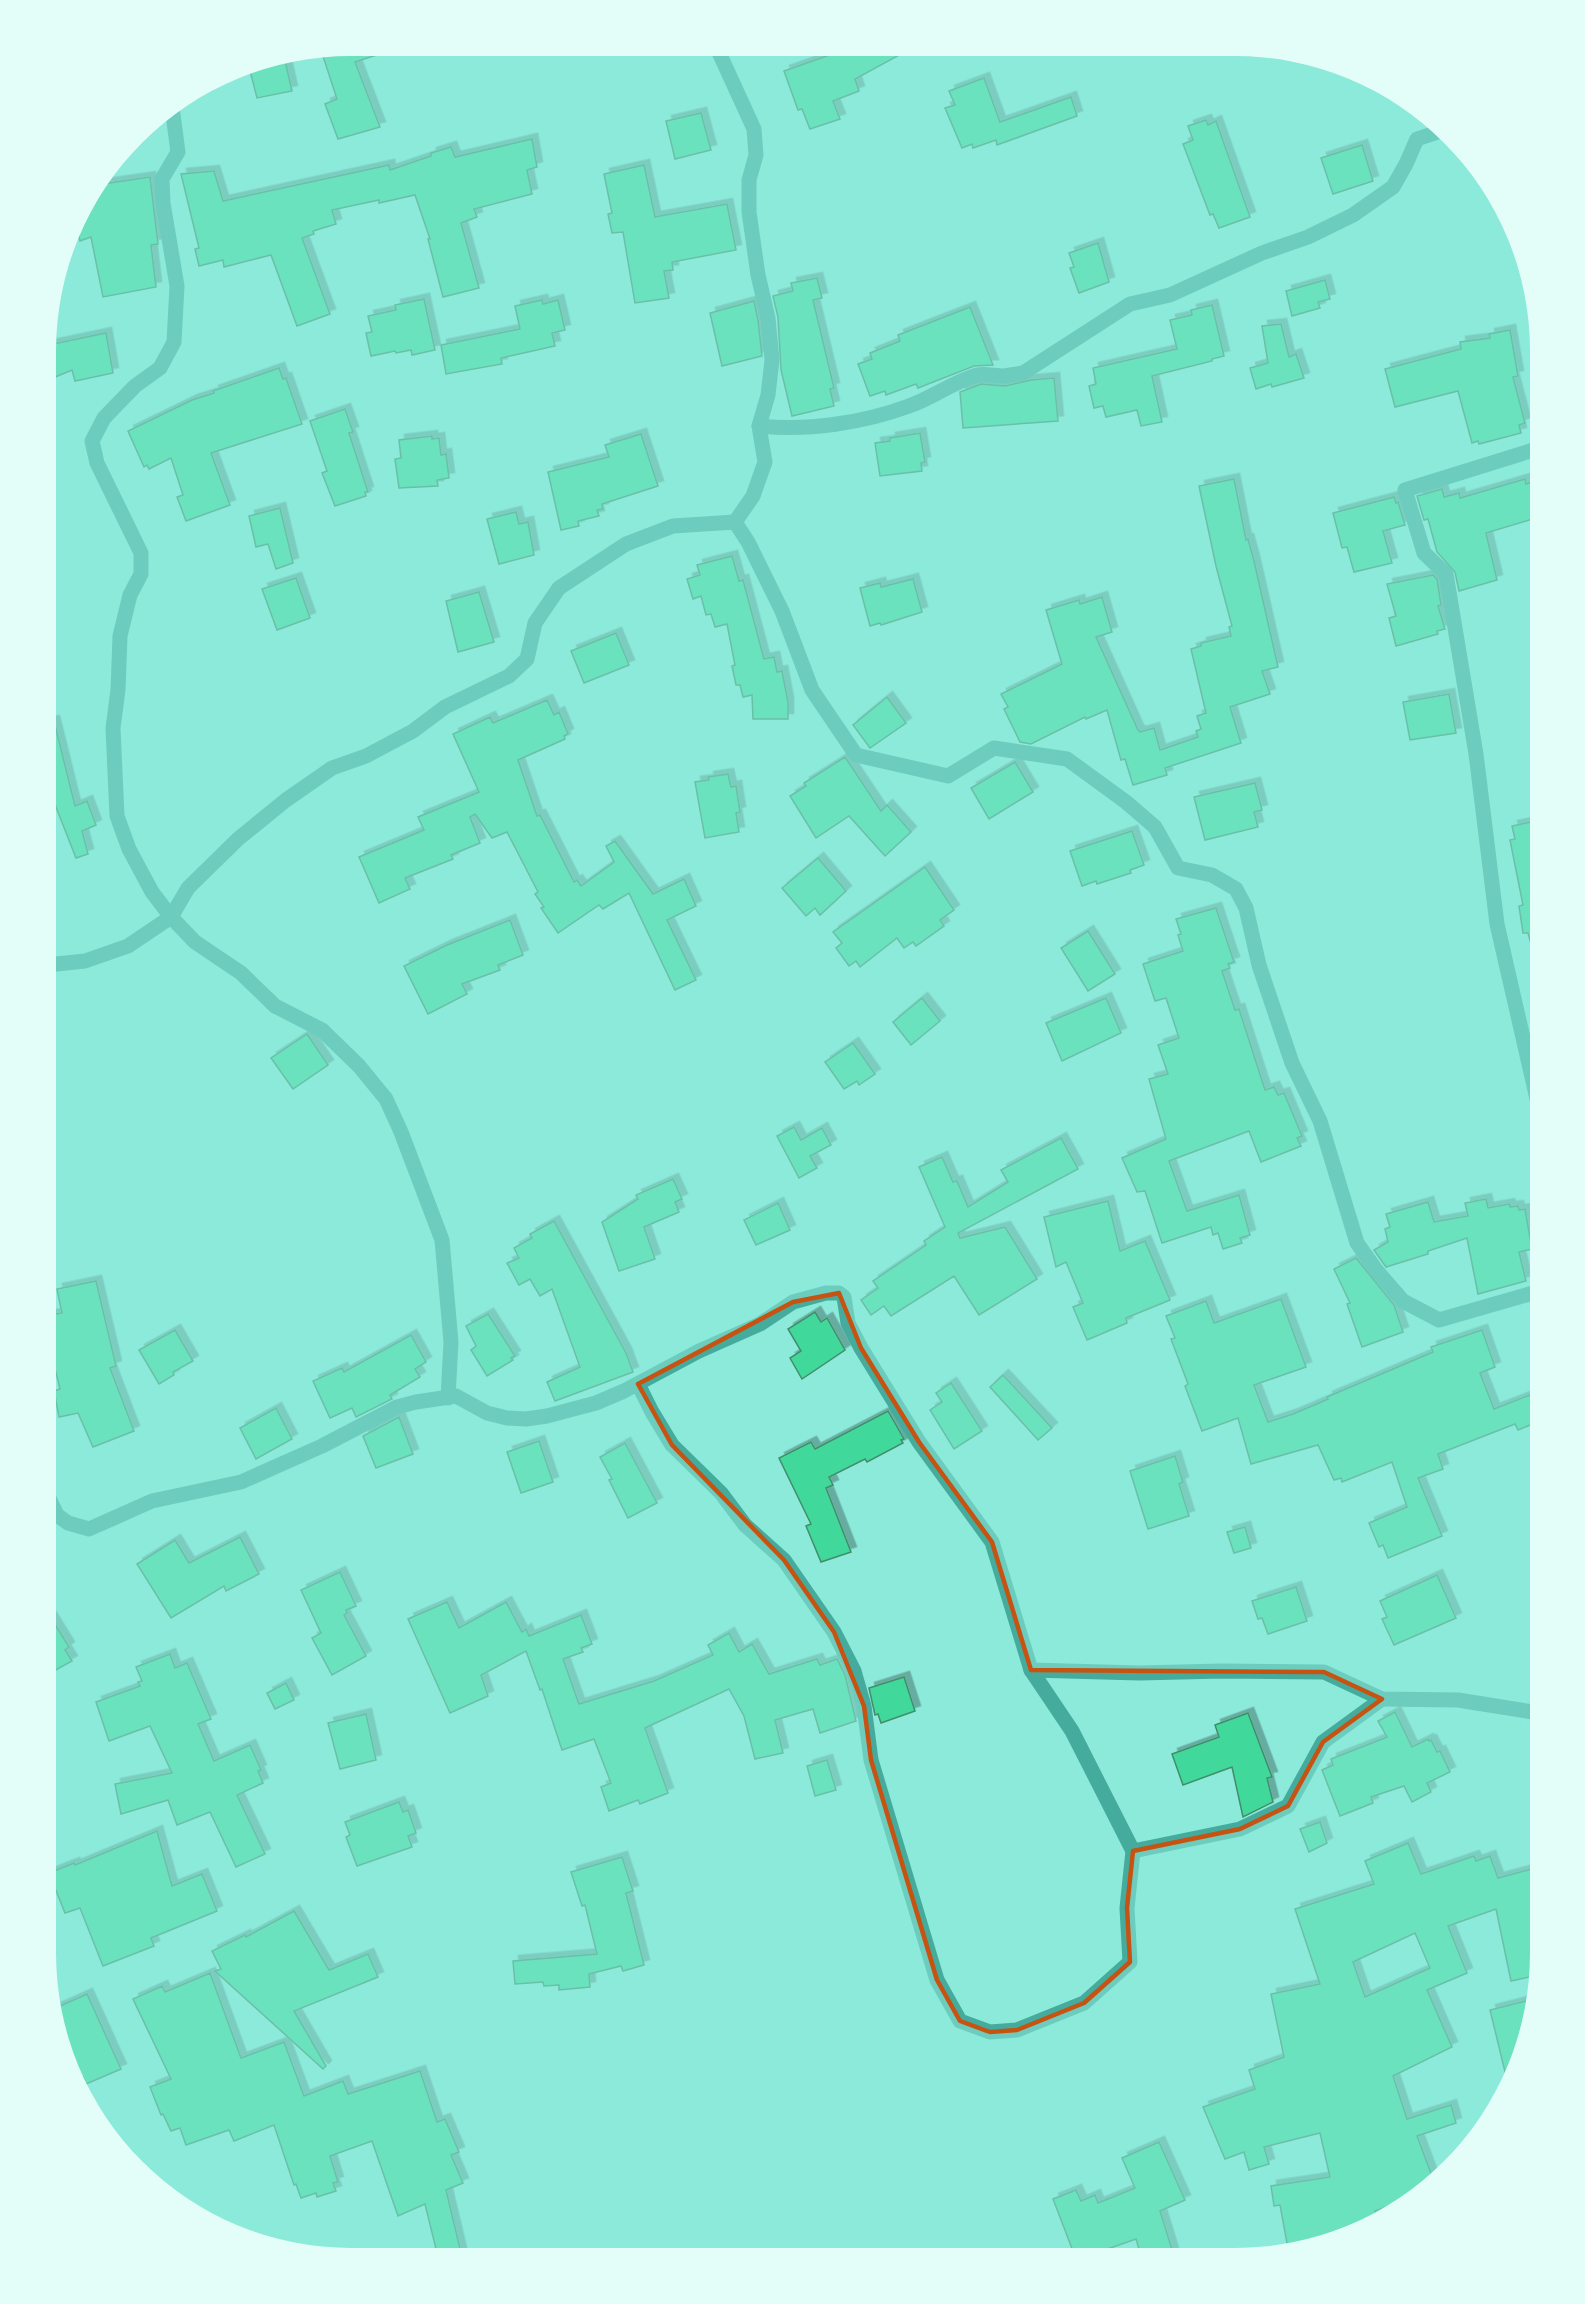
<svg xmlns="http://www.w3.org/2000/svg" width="1585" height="2304" viewBox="0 0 1585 2304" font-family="'Sofia Sans Condensed',sans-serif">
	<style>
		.building { fill: #3fd99b; stroke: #428d6b; stroke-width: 1.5; fill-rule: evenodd; filter: url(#shadow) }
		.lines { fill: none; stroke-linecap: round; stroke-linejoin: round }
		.minor { stroke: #45ab9c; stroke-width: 15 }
		.marked { fill: none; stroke: #c65311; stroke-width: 4.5; stroke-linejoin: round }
	</style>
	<defs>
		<filter id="shadow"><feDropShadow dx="5.5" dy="-5.5" stdDeviation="0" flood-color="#0004"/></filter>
	</defs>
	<rect width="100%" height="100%" fill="#8ceada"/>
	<g class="building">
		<polygon points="350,45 394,45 395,49 355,62 380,127 338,139 325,104 337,99 321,50"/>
		<polygon points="855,46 914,47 855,79 859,91 833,101 840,119 810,129 802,109 798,110 784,71"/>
		<polygon points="284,56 292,91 257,98 248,63"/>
		<polygon points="984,78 1000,122 1071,97 1077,116 997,145 996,140 973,148 972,144 962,148 945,108 955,105 949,91"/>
		<polygon points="701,113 711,150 675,159 666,121"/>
		<polygon points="1206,120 1208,125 1216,121 1250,217 1219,228 1213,214 1210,215 1183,144 1193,140 1188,126"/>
		<polygon points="532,139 537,167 527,170 532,194 474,209 477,217 461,223 479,288 443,297 428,239 430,239 415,195 379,203 379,200 332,210 336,224 313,231 314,234 302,238 330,314 297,326 271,255 224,267 223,260 199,266 195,249 199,248 181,174 214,171 223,201 389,165 390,170 431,156 431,153 451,147 455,157"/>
		<polygon points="1362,145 1373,181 1333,194 1321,158"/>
		<polygon points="644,165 655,217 727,204 736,250 672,262 673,270 664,271 669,298 635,303 623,232 612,233 608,214 612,213 604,174"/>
		<polygon points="150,177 158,244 151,245 156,287 103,297 91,237 80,241 76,225 86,198 96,185"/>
		<polygon points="1098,243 1109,282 1079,293 1070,268 1074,267 1069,253"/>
		<polygon points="817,278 822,298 813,300 834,388 830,389 834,406 792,416 781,370 778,317 773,296 793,291 791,283"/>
		<polygon points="1325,280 1330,299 1318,302 1320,308 1292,316 1286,291"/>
		<polygon points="424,299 435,350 412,355 411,350 396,353 395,351 371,356 366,333 372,332 368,316 396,310 395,305"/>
		<polygon points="542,300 543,304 558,300 565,330 552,333 555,346 501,358 502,364 446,374 441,345 520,329 515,306"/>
		<polygon points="754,301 758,320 762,356 722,366 710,313"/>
		<polygon points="1212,305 1224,356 1212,359 1212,361 1152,376 1162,422 1141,426 1137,410 1106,417 1103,406 1094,408 1089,386 1096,384 1093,368 1177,349 1170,320 1192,315 1191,310"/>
		<polygon points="970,307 993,365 974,366 918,388 916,384 886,395 885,391 870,396 858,364 872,359 870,353 900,341 898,335"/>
		<polygon points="1281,324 1289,357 1296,354 1304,378 1272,387 1271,384 1256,389 1250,368 1268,363 1262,326"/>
		<polygon points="1510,330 1518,376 1513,377 1525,423 1519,425 1521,433 1479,444 1478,441 1472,443 1458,391 1395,407 1385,369 1461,349 1460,342 1490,338 1489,334"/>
		<polygon points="106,333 113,373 75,381 72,370 48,380 48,345"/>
		<polygon points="279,368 283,379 286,378 302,424 211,453 230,505 186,521 177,497 183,495 171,458 149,469 147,465 144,467 128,431 192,400 214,393 213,391"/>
		<polygon points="1054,378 1058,421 963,428 960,392 981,384 1005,386 1031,380"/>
		<polygon points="345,409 353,432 349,433 368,492 365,492 366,496 335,506 322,473 327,471 310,421"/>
		<polygon points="920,433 925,462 921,463 922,471 880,476 875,443 890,441 890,438"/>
		<polygon points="641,434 658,486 602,504 603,509 597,510 599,516 578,521 579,526 561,530 548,472 609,457 605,445"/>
		<polygon points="432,436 432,439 439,438 441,455 446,454 449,478 437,480 438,486 399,488 395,459 401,458 399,440"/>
		<polygon points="1234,479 1246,540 1248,539 1254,561 1278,667 1262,671 1270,694 1230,707 1241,743 1165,768 1167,775 1133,785 1125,759 1121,760 1107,710 1086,719 1085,717 1031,744 1020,742 1004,709 1008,707 1001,694 1062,664 1046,610 1079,600 1080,604 1102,597 1112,632 1096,637 1138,730 1140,732 1154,728 1160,750 1198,737 1196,731 1201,729 1197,716 1206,713 1191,649 1201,646 1201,643 1231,636 1229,627 1232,626 1216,566 1199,486"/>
		<polygon points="1525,479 1526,484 1536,481 1540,496 1540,508 1534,510 1536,518 1486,533 1497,580 1459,591 1455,572 1437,552 1428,519 1424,520 1417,496 1442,489 1444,497 1459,493 1460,498"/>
		<polygon points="1394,497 1396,503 1398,502 1405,525 1383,531 1392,563 1354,572 1347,547 1342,548 1333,513"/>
		<polygon points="280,508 293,563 276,569 268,544 256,547 249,516"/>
		<polygon points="516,512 519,524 528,522 534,555 499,564 487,519"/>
		<polygon points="732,556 739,581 743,580 764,659 774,657 777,672 782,671 788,702 788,719 753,719 752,695 743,697 740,685 736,685 732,666 735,665 727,624 715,627 711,614 706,615 701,596 693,599 687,579 700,575 697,565"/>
		<polygon points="1433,575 1437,579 1441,605 1438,606 1445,629 1437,631 1438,634 1396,646 1389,618 1396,616 1387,584"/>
		<polygon points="296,578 310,618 277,630 262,589"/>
		<polygon points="913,579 922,612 881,625 880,623 870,626 860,588 880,583 881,587"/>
		<polygon points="479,592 494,642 458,652 446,601"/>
		<polygon points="616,633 629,665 584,683 571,651"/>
		<polygon points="1449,694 1456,733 1410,740 1403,702"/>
		<polygon points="887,697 906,723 870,748 853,725"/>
		<polygon points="547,700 554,715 559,712 568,734 564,736 565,739 518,760 537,816 540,815 574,882 577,880 581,886 614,862 606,846 615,841 653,894 684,879 696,906 667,920 696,980 675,990 629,893 603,909 599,905 558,933 541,908 544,907 535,894 538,892 507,832 492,838 475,814 470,817 480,843 451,855 453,859 405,878 410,889 379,903 359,857 424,830 418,817 479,792 453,734 490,717 493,723"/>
		<polygon points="54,721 75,806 87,801 96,825 82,831 88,854 76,858 47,784 47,722"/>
		<polygon points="845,757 881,811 887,805 911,832 885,856 849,816 816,838 790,796 806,786 804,783"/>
		<polygon points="1015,762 1033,792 989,819 971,788"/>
		<polygon points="728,774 731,787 736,786 740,812 736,813 739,832 705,838 695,782 709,780 708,777"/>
		<polygon points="1255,783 1262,810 1254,812 1258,827 1205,840 1194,797"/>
		<polygon points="1540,820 1540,943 1531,944 1528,933 1523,933 1519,906 1523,905 1510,840 1515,839 1512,826"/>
		<polygon points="1132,831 1144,865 1130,870 1131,873 1097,884 1096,881 1082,886 1070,851"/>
		<polygon points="818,858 846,891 820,915 815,908 806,916 782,888"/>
		<polygon points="925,867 954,910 940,920 944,926 916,946 913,942 904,948 897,938 860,967 856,961 849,966 836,948 842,943 833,932"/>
		<polygon points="1216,908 1234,962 1228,964 1230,968 1222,971 1235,1010 1239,1009 1265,1090 1274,1087 1278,1095 1284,1093 1302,1136 1297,1138 1301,1146 1261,1162 1249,1131 1169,1161 1187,1211 1239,1195 1250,1235 1240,1238 1242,1243 1223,1249 1218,1233 1213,1235 1211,1227 1162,1243 1145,1191 1137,1192 1122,1158 1166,1139 1149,1079 1168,1074 1158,1045 1179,1038 1166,998 1155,1001 1143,964 1183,951 1178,935 1181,934 1176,919"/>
		<polygon points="510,920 523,955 498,965 500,970 462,984 467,994 428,1014 404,966 447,945"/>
		<polygon points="1088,931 1115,974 1088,991 1061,948"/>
		<polygon points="922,998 940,1021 911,1045 893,1022"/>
		<polygon points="1106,998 1121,1033 1062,1061 1046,1023"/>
		<polygon points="307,1034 328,1065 293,1089 271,1058"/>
		<polygon points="853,1043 875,1074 859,1085 857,1081 844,1089 825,1062"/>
		<polygon points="794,1127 801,1140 822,1128 831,1145 810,1156 817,1168 799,1178 777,1136"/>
		<polygon points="1061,1138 1078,1169 958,1233 960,1238 1005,1227 1037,1279 979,1315 954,1276 891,1316 884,1306 871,1315 861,1300 878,1288 873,1281 926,1245 924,1241 945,1227 919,1167 942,1157 953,1182 957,1181 968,1207 1008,1182 1001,1170"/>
		<polygon points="673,1179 682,1199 675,1202 679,1212 644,1227 655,1259 619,1271 602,1222 638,1199 636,1195"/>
		<polygon points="1486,1199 1488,1208 1509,1204 1510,1207 1518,1206 1519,1210 1525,1209 1532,1249 1519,1252 1526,1281 1478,1294 1467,1238 1428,1251 1428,1254 1386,1267 1374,1250 1388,1242 1385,1229 1390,1227 1386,1214 1428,1202 1434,1222 1468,1216 1465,1203"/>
		<polygon points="1108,1201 1120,1251 1145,1241 1170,1300 1126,1318 1127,1323 1087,1340 1073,1307 1083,1303 1066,1262 1056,1267 1044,1217"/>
		<polygon points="778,1203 790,1230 756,1245 744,1220"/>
		<polygon points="554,1221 626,1353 633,1372 555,1401 547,1382 580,1367 552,1289 540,1296 530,1279 519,1285 507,1263 519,1258 514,1248 532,1238 530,1234"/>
		<polygon points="1356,1258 1394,1305 1403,1332 1362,1347 1347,1304 1350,1303 1334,1269"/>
		<polygon points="96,1281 116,1366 110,1368 134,1431 93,1447 78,1413 59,1417 54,1391 60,1389 48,1339 46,1339 46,1316 62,1313 57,1289"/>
		<polygon points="1281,1299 1306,1367 1254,1385 1268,1422 1293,1414 1328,1399 1327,1397 1433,1352 1431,1347 1482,1330 1495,1367 1480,1373 1494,1409 1530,1395 1540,1421 1518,1430 1515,1424 1438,1454 1443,1469 1418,1478 1442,1536 1388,1558 1383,1545 1379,1547 1369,1523 1407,1507 1392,1462 1342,1482 1341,1478 1334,1480 1318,1445 1251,1464 1238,1418 1202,1431 1185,1386 1188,1384 1171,1339 1175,1338 1166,1316 1206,1301 1214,1323"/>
		<polygon points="815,1312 821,1322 827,1318 845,1350 802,1379 790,1358 801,1351 788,1329"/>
		<polygon points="488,1314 515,1356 511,1358 513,1360 487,1376 471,1350 476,1346 466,1326"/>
		<polygon points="175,1330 193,1361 173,1372 174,1375 159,1384 139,1350"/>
		<polygon points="411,1335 426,1362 415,1369 420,1377 390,1395 392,1399 356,1417 352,1408 330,1418 313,1381 342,1368 344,1372"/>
		<polygon points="1003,1375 1052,1428 1038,1440 990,1387"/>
		<polygon points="951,1383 982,1431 954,1449 930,1410 942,1402 936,1393"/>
		<polygon points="276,1408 292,1439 256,1459 240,1428"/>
		<polygon points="888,1411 904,1439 901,1440 903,1443 867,1462 865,1459 829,1477 833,1485 826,1488 851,1552 821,1562 806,1526 811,1524 779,1458 811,1442 815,1449"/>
		<polygon points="399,1417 413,1454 376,1468 363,1436"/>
		<polygon points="539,1441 553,1482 521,1493 507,1452"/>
		<polygon points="625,1443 657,1503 628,1518 609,1480 612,1479 600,1457"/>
		<polygon points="1175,1456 1183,1482 1179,1484 1189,1516 1148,1529 1130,1471"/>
		<polygon points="1245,1527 1251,1548 1234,1553 1227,1532"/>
		<polygon points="240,1537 259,1574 226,1591 224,1586 171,1618 137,1564 175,1540 189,1563"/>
		<polygon points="340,1572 356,1606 346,1610 347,1613 344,1615 366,1656 332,1675 312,1638 321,1633 301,1590"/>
		<polygon points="1437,1575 1456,1618 1394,1645 1382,1619 1387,1617 1380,1601"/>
		<polygon points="1296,1587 1307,1621 1268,1634 1262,1618 1258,1619 1252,1601"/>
		<polygon points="447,1602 459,1628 506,1602 522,1632 526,1629 529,1636 581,1615 592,1644 581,1648 583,1652 563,1659 579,1704 654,1681 713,1655 708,1645 729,1633 739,1652 752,1644 769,1674 817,1659 820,1665 837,1659 845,1675 856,1721 820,1733 813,1709 775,1720 783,1753 755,1759 744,1716 729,1689 645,1728 668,1793 640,1804 638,1800 609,1811 601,1787 611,1783 594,1739 562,1750 542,1689 540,1690 526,1651 481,1675 488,1696 450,1713 408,1619"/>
		<polygon points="46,1610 69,1647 65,1650 72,1661 45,1676"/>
		<polygon points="170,1654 175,1668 187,1663 211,1719 198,1724 214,1761 250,1745 261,1770 258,1771 263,1783 237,1795 265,1854 236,1867 210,1812 177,1825 168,1800 121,1814 115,1784 172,1773 150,1726 109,1741 96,1702 140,1686 138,1682 142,1681 136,1667"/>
		<polygon points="904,1677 915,1711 881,1723 878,1714 875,1715 869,1688"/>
		<polygon points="286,1683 294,1700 275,1709 267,1693"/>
		<polygon points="1395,1712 1412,1747 1428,1739 1429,1741 1431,1740 1437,1752 1440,1751 1450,1772 1427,1783 1431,1792 1412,1802 1404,1786 1371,1797 1373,1803 1340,1816 1322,1770 1333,1765 1331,1759 1387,1737 1378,1721"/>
		<polygon points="1248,1713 1272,1777 1267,1778 1273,1802 1243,1817 1232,1767 1183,1785 1172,1754 1219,1737 1215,1725"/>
		<polygon points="366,1714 376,1760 340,1769 328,1723"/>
		<polygon points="827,1760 836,1790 815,1796 807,1766"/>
		<polygon points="399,1802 403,1812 408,1810 416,1833 408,1836 412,1847 357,1866 346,1837 350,1835 345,1822"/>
		<polygon points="1320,1822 1327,1843 1309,1852 1300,1829"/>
		<polygon points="157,1831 172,1886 202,1874 217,1911 151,1938 154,1946 103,1966 80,1908 65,1913 49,1873 74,1863 75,1865"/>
		<path d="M1408,1843L1421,1874L1474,1856L1476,1861L1490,1856L1498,1878L1539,1867V1905L1536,1906L1539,1924V1975L1511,1981L1496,1909L1448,1926L1467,1973L1427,1990L1452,2047L1393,2076L1407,2119L1451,2105L1456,2123L1417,2136L1435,2184L1416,2197L1375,2211L1378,2222L1369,2228L1289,2254L1280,2205L1274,2206L1271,2186L1330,2177L1320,2133L1264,2147L1269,2164L1249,2170L1244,2152L1225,2159L1203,2107L1255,2089L1249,2070L1284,2057L1271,1994L1320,1984L1295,1909L1374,1884L1365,1861ZM1415,1933L1430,1968L1365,1997L1353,1962Z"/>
		<polygon points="622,1857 633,1891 626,1893 644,1965 623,1971 621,1966 589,1974 590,1987 559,1990 559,1985 544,1986 543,1982 515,1984 513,1961 597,1954 585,1905 582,1906 571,1872"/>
		<polygon points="294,1911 329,1970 368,1954 378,1977 294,2011 326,2066 323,2069 215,1971 221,1969 212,1951 245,1935 246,1937"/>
		<polygon points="210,1973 241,2058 284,2042 304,2096 343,2081 348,2094 420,2071 437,2122 445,2119 459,2152 451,2155 463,2183 446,2190 462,2257 438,2257 425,2204 398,2216 372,2141 330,2156 338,2182 333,2183 336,2191 317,2197 316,2193 301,2198 296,2184 294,2185 274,2125 234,2141 229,2130 186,2145 180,2128 171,2131 163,2114 161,2115 150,2087 171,2079 133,1999 162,1986 165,1992"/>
		<polygon points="87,1994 121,2069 86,2084 83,2077 74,2081 51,2010"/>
		<polygon points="1526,2001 1530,2019 1524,2052 1508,2084 1490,2010"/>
		<polygon points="1159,2142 1185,2200 1160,2211 1173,2253 1156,2259 1142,2259 1136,2239 1099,2252 1101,2259 1076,2259 1053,2199 1076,2190 1081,2201 1095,2195 1098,2203 1135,2188 1122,2158"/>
	</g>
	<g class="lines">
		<g class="minor">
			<polyline points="716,46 754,129 756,155 749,180 749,212 758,275 768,318 772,360 768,395 759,426 765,462 753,496 735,522 748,542 782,611 812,690 856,755 948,776 994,748 1067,759 1126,802 1155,827 1178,868 1212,875 1236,889 1246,908 1259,965 1292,1063 1320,1121 1357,1243 1377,1271 1403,1301 1439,1320 1540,1291"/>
			<polyline points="172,107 178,152 162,179 163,203 177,286 174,342 160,368 135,386 104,418 92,441 97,463 141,553 141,574 130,595 120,636 118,690 113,728 117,816 129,849 152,892 171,917 195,942 241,973 275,1006 322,1030 359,1066 386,1099 401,1132 442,1240 451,1342 448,1398"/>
			<path d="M759,426C808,431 863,423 909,406C932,398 953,382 977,375C985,373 995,376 1004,376C1010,375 1017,374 1023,373L1130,304L1170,295L1262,253L1308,237L1353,215L1393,187L1406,164L1417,139L1444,130"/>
			<polyline points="47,965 85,961 128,946 171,917 188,888 238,839 286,800 332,768 366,756 413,731 445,707 509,676 527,659 535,623 559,588 626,544 673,526 735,522"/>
			<polyline points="1540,1112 1497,924 1476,754 1446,574 1424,553 1405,490 1540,448"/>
			<polyline points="46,1492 57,1515 68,1523 89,1529 152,1501 241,1482 322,1446 397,1407 416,1402 456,1396 487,1413 507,1418 526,1419 547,1416 596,1403 624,1391 699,1351 760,1324 793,1302 826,1293 839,1293 844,1297 848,1323 861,1348 919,1442 992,1542 1031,1670 1072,1731 1133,1851 1127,1908 1130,1962 1084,2003 1017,2030 990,2032 960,2021 937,1980 871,1760 864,1706 854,1671 834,1632 784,1560 745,1525 721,1493 672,1445 652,1412 638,1384"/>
			<polyline points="1031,1670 1139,1673 1222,1671 1324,1672 1382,1699 1458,1700 1539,1713"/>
			<polyline points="1133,1851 1240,1829 1288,1806 1323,1742 1382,1699"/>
		</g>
	</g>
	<path d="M0 0H1585V2304H0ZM839,1293L861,1348L919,1442L992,1542L1031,1670L1324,1672L1382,1699L1323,1742L1288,1806L1240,1829L1133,1851L1127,1908L1130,1962L1084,2003L1017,2030L990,2032L960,2021L937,1980L871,1760L864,1706L834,1632L784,1560L672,1445L638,1384L793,1302Z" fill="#8ceada" fill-opacity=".55" fill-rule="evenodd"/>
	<path class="marked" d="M839,1293L861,1348L919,1442L992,1542L1031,1670L1324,1672L1382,1699L1323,1742L1288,1806L1240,1829L1133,1851L1127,1908L1130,1962L1084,2003L1017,2030L990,2032L960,2021L937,1980L871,1760L864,1706L834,1632L784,1560L672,1445L638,1384L793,1302Z"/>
	<path d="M0 0H1585V2304H0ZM351 56H1235A295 295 0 0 1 1530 351V1953A295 295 0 0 1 1235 2248H351A295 295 0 0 1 56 1953V351A295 295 0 0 1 351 56Z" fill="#e3fdf8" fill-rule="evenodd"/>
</svg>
